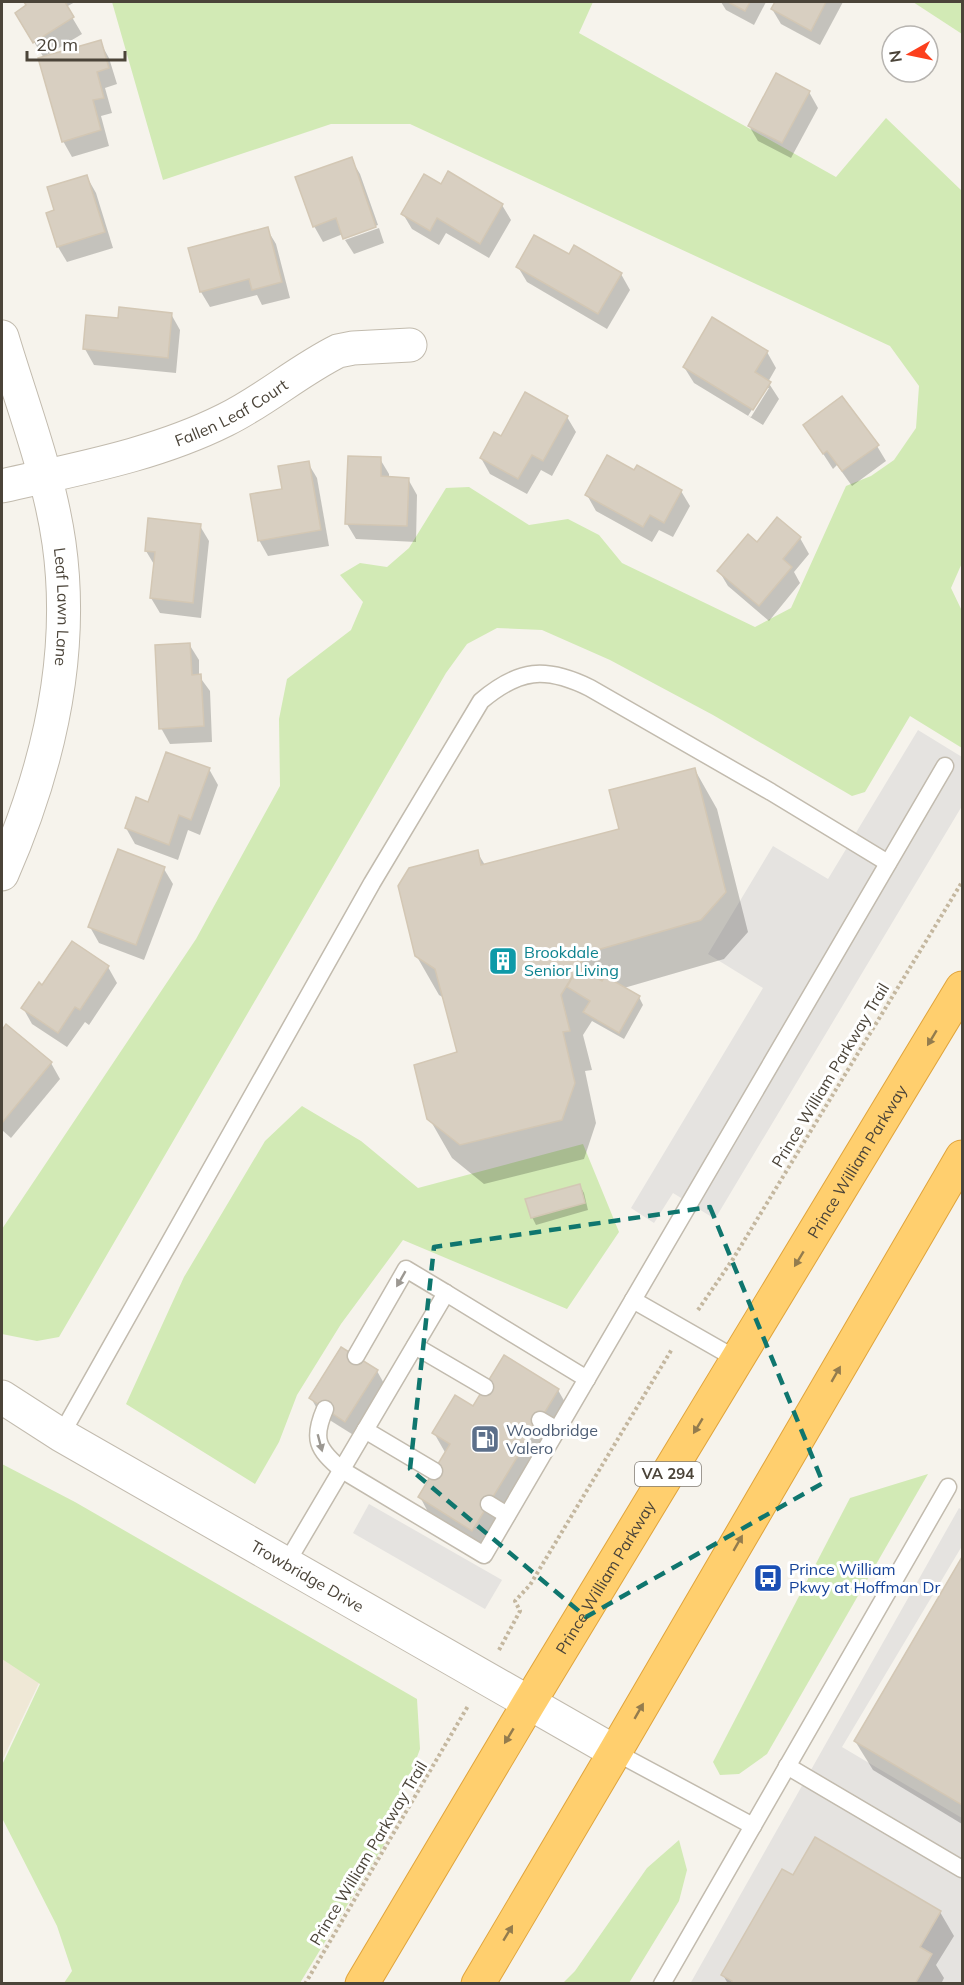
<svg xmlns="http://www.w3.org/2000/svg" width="964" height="1985" viewBox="0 0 964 1985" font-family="Mulish,sans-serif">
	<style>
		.education { fill: #efe8d6 }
		.green { fill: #d2eab5 }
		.parking { fill: #e5e3e0 }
		.shadow { fill: #0003; fill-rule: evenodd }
		.building { fill: #d8cfc1; stroke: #d3c7b4; stroke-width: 1.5 }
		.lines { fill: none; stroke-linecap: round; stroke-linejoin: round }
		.lane-casing { stroke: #c2bbae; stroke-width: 19 }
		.street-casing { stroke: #c2bbae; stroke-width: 35 }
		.highway-casing { stroke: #e0a43c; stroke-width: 35 }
		.path { stroke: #c4b79f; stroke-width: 4; stroke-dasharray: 3 3; stroke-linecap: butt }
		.lane { stroke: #fff; stroke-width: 16 }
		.street { stroke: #fff; stroke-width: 33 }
		.highway { stroke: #ffcf6e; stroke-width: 33 }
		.oneway { fill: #937c4e }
		.oneway2 { fill: #9c9892 }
		.marked { fill: none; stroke: #0f766e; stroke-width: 4.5; stroke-dasharray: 12 8; stroke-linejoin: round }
		.labels { text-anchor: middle; stroke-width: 6; stroke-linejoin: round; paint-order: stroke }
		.shield { fill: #fff; stroke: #817c74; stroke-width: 1.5 }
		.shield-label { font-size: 15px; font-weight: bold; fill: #4b4439 }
		.street-label { font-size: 16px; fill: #4b4439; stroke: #fff }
		.culture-label { font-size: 16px; fill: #0d838f; stroke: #fff; text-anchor: start }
		.service-label { font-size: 16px; fill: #4e5e75; stroke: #fff; text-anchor: start }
		.transit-label { font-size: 16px; fill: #164399; stroke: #fff; text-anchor: start }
	</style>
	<rect width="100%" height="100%" fill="#f6f3ec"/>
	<polygon class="education" points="2,1630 50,1660 2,1761"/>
	<g class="green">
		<polygon points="112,2 593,2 579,33 836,177 886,118 962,191 962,563 951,588 962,611 962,748 910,716 865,792 852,796 713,715 610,660 542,630 497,628 467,644 446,673 59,1337 37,1341 2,1334 2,1229 196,939 280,786 279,719 287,679 351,630 363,602 340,575 360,563 387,567 409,548 446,488 469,487 529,525 568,519 599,535 622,563 755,627 791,608 846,486 871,476 894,460 916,428 919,386 890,346 410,124 331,124 163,180"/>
		<polygon points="913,2 962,2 962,34"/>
		<polygon points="302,1106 361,1141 418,1188 583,1144 619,1232 567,1309 403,1240 341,1324 297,1395 279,1442 255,1484 126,1404 184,1277 265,1141"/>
		<polygon points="2,1464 75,1502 417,1699 420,1749 385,1843 300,1983 64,1983 72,1971 57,1926 2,1818 2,1765 40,1684 2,1659"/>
		<polygon points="928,1474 767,1754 739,1774 720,1775 713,1762 850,1498"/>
		<polygon points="679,1840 687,1870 679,1901 629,1983 563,1983 575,1971 647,1868"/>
	</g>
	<g class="parking">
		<polygon points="918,730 962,757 962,806 715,1219 673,1193 654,1223 631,1208 763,988 708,954 773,846 828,879"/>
		<polygon points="369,1504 502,1580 485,1609 353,1533"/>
		<polygon points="959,1508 962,1510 962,1546 842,1747 962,1818 962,1983 690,1984"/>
	</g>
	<g class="shadow">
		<polygon points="25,2 75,2 66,7 82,34 44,57 100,42 109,58 117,84 105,88 112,113 101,116 109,146 72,157 63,141 44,58 26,29 27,6"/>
		<polygon points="721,2 766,2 754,25 726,10"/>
		<polygon points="776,2 843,2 820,45 781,24 772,9"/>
		<polygon points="776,75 809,92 818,108 791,158 758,141 749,126"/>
		<polygon points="351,159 360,174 378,225 345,237 345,239 343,234 323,242 314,226"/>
		<polygon points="87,177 96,193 113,248 67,262 58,247 56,211"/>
		<polygon points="441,186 502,205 511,220 489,258 446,233 439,245 412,229 403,214"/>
		<polygon points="379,228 384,243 354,254 345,240"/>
		<polygon points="267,229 276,244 290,298 262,305 257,295 210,307 201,292"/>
		<polygon points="569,256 621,274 630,290 607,329 527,282 518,267"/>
		<polygon points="171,314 180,330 176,373 94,365 85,349"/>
		<path d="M767,352L776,368L768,382L779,399L763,425L694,383L684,367ZM765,388H769L751,417L748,416Z"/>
		<polygon points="567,417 576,432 552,476 541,470 527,494 490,474 481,458 502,438"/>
		<polygon points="805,426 877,446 886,461 852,486 837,465 833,469"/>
		<polygon points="380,459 389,474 389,478 408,479 417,495 416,542 356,539 347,524"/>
		<polygon points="308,463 317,478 329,546 268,556 259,540 284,490"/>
		<polygon points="635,472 681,491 690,506 673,537 659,530 652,542 596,511 587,495"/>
		<polygon points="200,526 209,541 201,618 160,613 151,598 155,566 146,551"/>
		<polygon points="800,538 809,554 794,572 800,583 769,621 728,586 719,571 757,544"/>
		<polygon points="189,644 199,660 199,676 210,691 212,742 170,744 161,728"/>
		<polygon points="209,769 218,785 200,835 188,830 178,860 135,844 126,828 149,804"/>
		<polygon points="695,770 717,809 748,932 724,959 624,988 639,997 643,1005 624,1039 592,1021 583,1035 592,1070 585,1071 596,1123 584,1159 484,1184 452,1158 429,1118 459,1053 444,998 439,995 416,955 477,852 485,865 620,830"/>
		<polygon points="164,869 173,884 144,960 99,943 90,927"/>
		<polygon points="72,943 108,967 117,983 89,1025 85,1022 67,1047 32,1024 23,1008 43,987"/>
		<polygon points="7,1026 51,1063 60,1079 11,1138 2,1130 2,1032"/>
		<polygon points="580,1186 584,1193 588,1210 536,1225 532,1217"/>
		<polygon points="377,1371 386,1387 355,1436 320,1414 311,1398"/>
		<polygon points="558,1390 571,1413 486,1553 433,1521 420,1497 446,1454 434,1433 473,1408"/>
		<polygon points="962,1560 962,1824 873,1770 855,1741"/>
		<polygon points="815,1839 940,1912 954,1936 936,1965 944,1978 941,1984 728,1984 723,1975 794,1877"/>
	</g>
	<g class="building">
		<polygon points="24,2 65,2 74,17 33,43 15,13 26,5"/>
		<polygon points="728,2 750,2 745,11"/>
		<polygon points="775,2 826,2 811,31 771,9"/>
		<polygon points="101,40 109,68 97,72 104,98 93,100 101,130 62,142 38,58"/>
		<polygon points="776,73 810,91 782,143 748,126"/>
		<polygon points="352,157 376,227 343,239 336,218 313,227 295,177"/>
		<polygon points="448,171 503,204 480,244 437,218 430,231 401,214 424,174 441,184"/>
		<polygon points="87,175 105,232 57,247 46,213 54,210 47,187"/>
		<polygon points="268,227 282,282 252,290 249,279 200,292 188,248"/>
		<polygon points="534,235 569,254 574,245 622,273 598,314 516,267"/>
		<polygon points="119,307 172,313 168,358 83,349 86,315 118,318"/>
		<polygon points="712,317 768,351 755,372 771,382 753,410 683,367"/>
		<polygon points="525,392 568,416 543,461 532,455 518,479 480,458 494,432 501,436"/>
		<polygon points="842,396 879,445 842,471 827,451 823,454 803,425"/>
		<polygon points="607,455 634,470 637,465 682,490 664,523 650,515 643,527 585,495"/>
		<polygon points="348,456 381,457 381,476 409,478 407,526 345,524"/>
		<polygon points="309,461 321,530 258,541 250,494 282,489 278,466"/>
		<polygon points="777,517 801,537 783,559 792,567 759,606 717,571 748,534 757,542"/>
		<polygon points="148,518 201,524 193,603 150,598 155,552 145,551"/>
		<polygon points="190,643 192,675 201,674 204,726 159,729 155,645"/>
		<polygon points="166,752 210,768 191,820 179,815 169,845 125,828 136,797 148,802"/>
		<polygon points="695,768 726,892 701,920 587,953 561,995 570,1031 563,1032 575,1083 562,1120 460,1145 427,1119 414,1065 457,1052 435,969 415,956 398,886 409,868 478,850 481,865 619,829 609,790"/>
		<polygon points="118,849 165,867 136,945 88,927"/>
		<polygon points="72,941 109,966 80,1010 75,1007 58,1033 21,1008 39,982 42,985"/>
		<polygon points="578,967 602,981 605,976 640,996 619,1033 583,1012 590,1001 567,987"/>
		<polygon points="6,1024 52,1062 2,1123 2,1030"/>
		<polygon points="580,1184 585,1203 531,1218 525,1199"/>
		<polygon points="341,1347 378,1370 345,1422 309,1398"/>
		<polygon points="504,1355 559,1389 472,1531 418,1497 450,1444 432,1433 455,1395 473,1406"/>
		<polygon points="962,1557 962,1805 854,1741"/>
		<polygon points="815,1837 941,1911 920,1947 932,1954 915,1984 731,1984 732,1981 721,1975 782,1869 793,1875"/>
	</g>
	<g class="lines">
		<g class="lane-casing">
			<g id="lane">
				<polyline points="633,1300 738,1360"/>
				<polyline points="415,1346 485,1387"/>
				<polyline points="356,1356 406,1269 446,1293"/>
				<path d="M325,1409C312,1439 317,1449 342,1470L484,1555L945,766"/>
				<polyline points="540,1420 557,1430"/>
				<polyline points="365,1430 434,1471"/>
				<path d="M61,1435L372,883L481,701C519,669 545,666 590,688L771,792L888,863"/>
				<polyline points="489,1504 507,1515"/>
				<polyline points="286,1564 446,1293 587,1379"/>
				<polyline points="615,1752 753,1826"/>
				<polyline points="787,1766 962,1869"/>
				<polyline points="662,1984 948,1487"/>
			</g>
		</g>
		<g class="street-casing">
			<g id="street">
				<path id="s1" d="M2,337C22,404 49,473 59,543C75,657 48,769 2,874"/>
				<path id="s2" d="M2,486C76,469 155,455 225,420C264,401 298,371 338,351L353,348L410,345"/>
				<path id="s3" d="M2,1397L61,1435L615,1752"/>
			</g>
		</g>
		<g class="highway-casing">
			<g id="highway">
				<path id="s4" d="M362,1984L529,1703L962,988"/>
				<polyline points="478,1984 615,1752 962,1157"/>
			</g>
		</g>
		<g class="path">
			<polyline points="698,1310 733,1259 962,882"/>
			<polyline points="499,1650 520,1611 515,1601 530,1585 672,1349"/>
			<polyline points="305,1984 468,1706"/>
		</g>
		<use href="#lane" class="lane"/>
		<use href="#street" class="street"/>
		<use href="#highway" class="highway"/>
	</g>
	<defs><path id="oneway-solid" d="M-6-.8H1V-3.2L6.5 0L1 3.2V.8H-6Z" transform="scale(1.5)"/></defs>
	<g class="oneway">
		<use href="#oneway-solid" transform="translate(932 1038) rotate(121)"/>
		<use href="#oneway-solid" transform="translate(799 1259) rotate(121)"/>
		<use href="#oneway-solid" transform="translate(836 1374) rotate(-60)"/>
		<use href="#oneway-solid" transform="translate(698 1426) rotate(121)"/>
		<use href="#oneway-solid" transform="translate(738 1543) rotate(-60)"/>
		<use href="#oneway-solid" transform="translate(639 1711) rotate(-60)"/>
		<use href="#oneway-solid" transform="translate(509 1736) rotate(121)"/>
		<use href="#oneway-solid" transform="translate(508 1933) rotate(-59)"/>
	</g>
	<g class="oneway2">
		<use href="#oneway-solid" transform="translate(401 1279) rotate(120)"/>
		<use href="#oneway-solid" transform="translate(320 1443) rotate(75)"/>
	</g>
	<path class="marked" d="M710,1207L823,1483L586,1617L410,1469L434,1247Z"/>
	<defs>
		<g id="building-square" transform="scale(1.5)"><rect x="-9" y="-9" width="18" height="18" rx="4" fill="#0f9aa8" stroke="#fff"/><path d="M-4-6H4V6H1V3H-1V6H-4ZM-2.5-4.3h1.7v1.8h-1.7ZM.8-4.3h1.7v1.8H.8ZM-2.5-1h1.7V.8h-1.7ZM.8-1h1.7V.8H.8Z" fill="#fff"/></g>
		<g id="fuel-square" transform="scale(1.5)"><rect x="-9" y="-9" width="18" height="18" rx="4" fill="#5c6f8a" stroke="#fff"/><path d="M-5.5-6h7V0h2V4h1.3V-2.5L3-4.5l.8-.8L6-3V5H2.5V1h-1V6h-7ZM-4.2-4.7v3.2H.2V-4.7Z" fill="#fff"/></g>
		<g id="bus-square" transform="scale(1.5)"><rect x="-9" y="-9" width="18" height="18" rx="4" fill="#1a4fb4" stroke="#fff"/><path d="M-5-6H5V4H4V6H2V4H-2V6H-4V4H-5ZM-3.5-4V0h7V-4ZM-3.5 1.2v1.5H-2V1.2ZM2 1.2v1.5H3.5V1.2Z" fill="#fff"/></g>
	</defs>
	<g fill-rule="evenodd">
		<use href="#building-square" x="503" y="961"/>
		<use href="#fuel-square" x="485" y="1439"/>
		<use href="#bus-square" x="768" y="1578"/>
	</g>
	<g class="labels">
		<rect class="shield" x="635" y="1462" width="66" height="24" rx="4.5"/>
		<g class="shield-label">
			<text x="668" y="1479">VA 294</text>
		</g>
		<g class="street-label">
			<text dy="6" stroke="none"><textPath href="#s2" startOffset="242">Fallen Leaf Court</textPath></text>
			<text dy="6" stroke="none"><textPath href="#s1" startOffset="278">Leaf Lawn Lane</textPath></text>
			<text transform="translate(830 1075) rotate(-59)" y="6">Prince William Parkway Trail</text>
			<text dy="6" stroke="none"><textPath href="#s4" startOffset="960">Prince William Parkway</textPath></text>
			<text dy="6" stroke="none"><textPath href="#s3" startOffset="354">Trowbridge Drive</textPath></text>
			<text dy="6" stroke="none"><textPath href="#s4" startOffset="474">Prince William Parkway</textPath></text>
			<text transform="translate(368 1853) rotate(-59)" y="6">Prince William Parkway Trail</text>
		</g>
		<g class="culture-label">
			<text x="524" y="958">Brookdale<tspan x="524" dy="18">Senior Living</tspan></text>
		</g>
		<g class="service-label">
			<text x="506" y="1436">Woodbridge<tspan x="506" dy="18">Valero</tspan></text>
		</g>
		<g class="transit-label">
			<text x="789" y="1575">Prince William<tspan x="789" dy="18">Pkwy at Hoffman Dr</tspan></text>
		</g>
	</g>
	<rect width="964" height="1985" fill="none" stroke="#4b4439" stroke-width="6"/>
	<g transform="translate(910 54) rotate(261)"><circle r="28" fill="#ffffff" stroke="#b7b4b0" stroke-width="1.5"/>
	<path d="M0-4.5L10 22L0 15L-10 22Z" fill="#fc3f1d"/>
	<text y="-9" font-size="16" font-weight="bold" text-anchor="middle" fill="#4b4439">N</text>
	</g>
	<path d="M27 51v9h98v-9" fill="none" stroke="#4b4439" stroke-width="3"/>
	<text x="36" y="51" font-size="18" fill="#4b4439" stroke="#ffffff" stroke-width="4.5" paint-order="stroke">20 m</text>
</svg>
